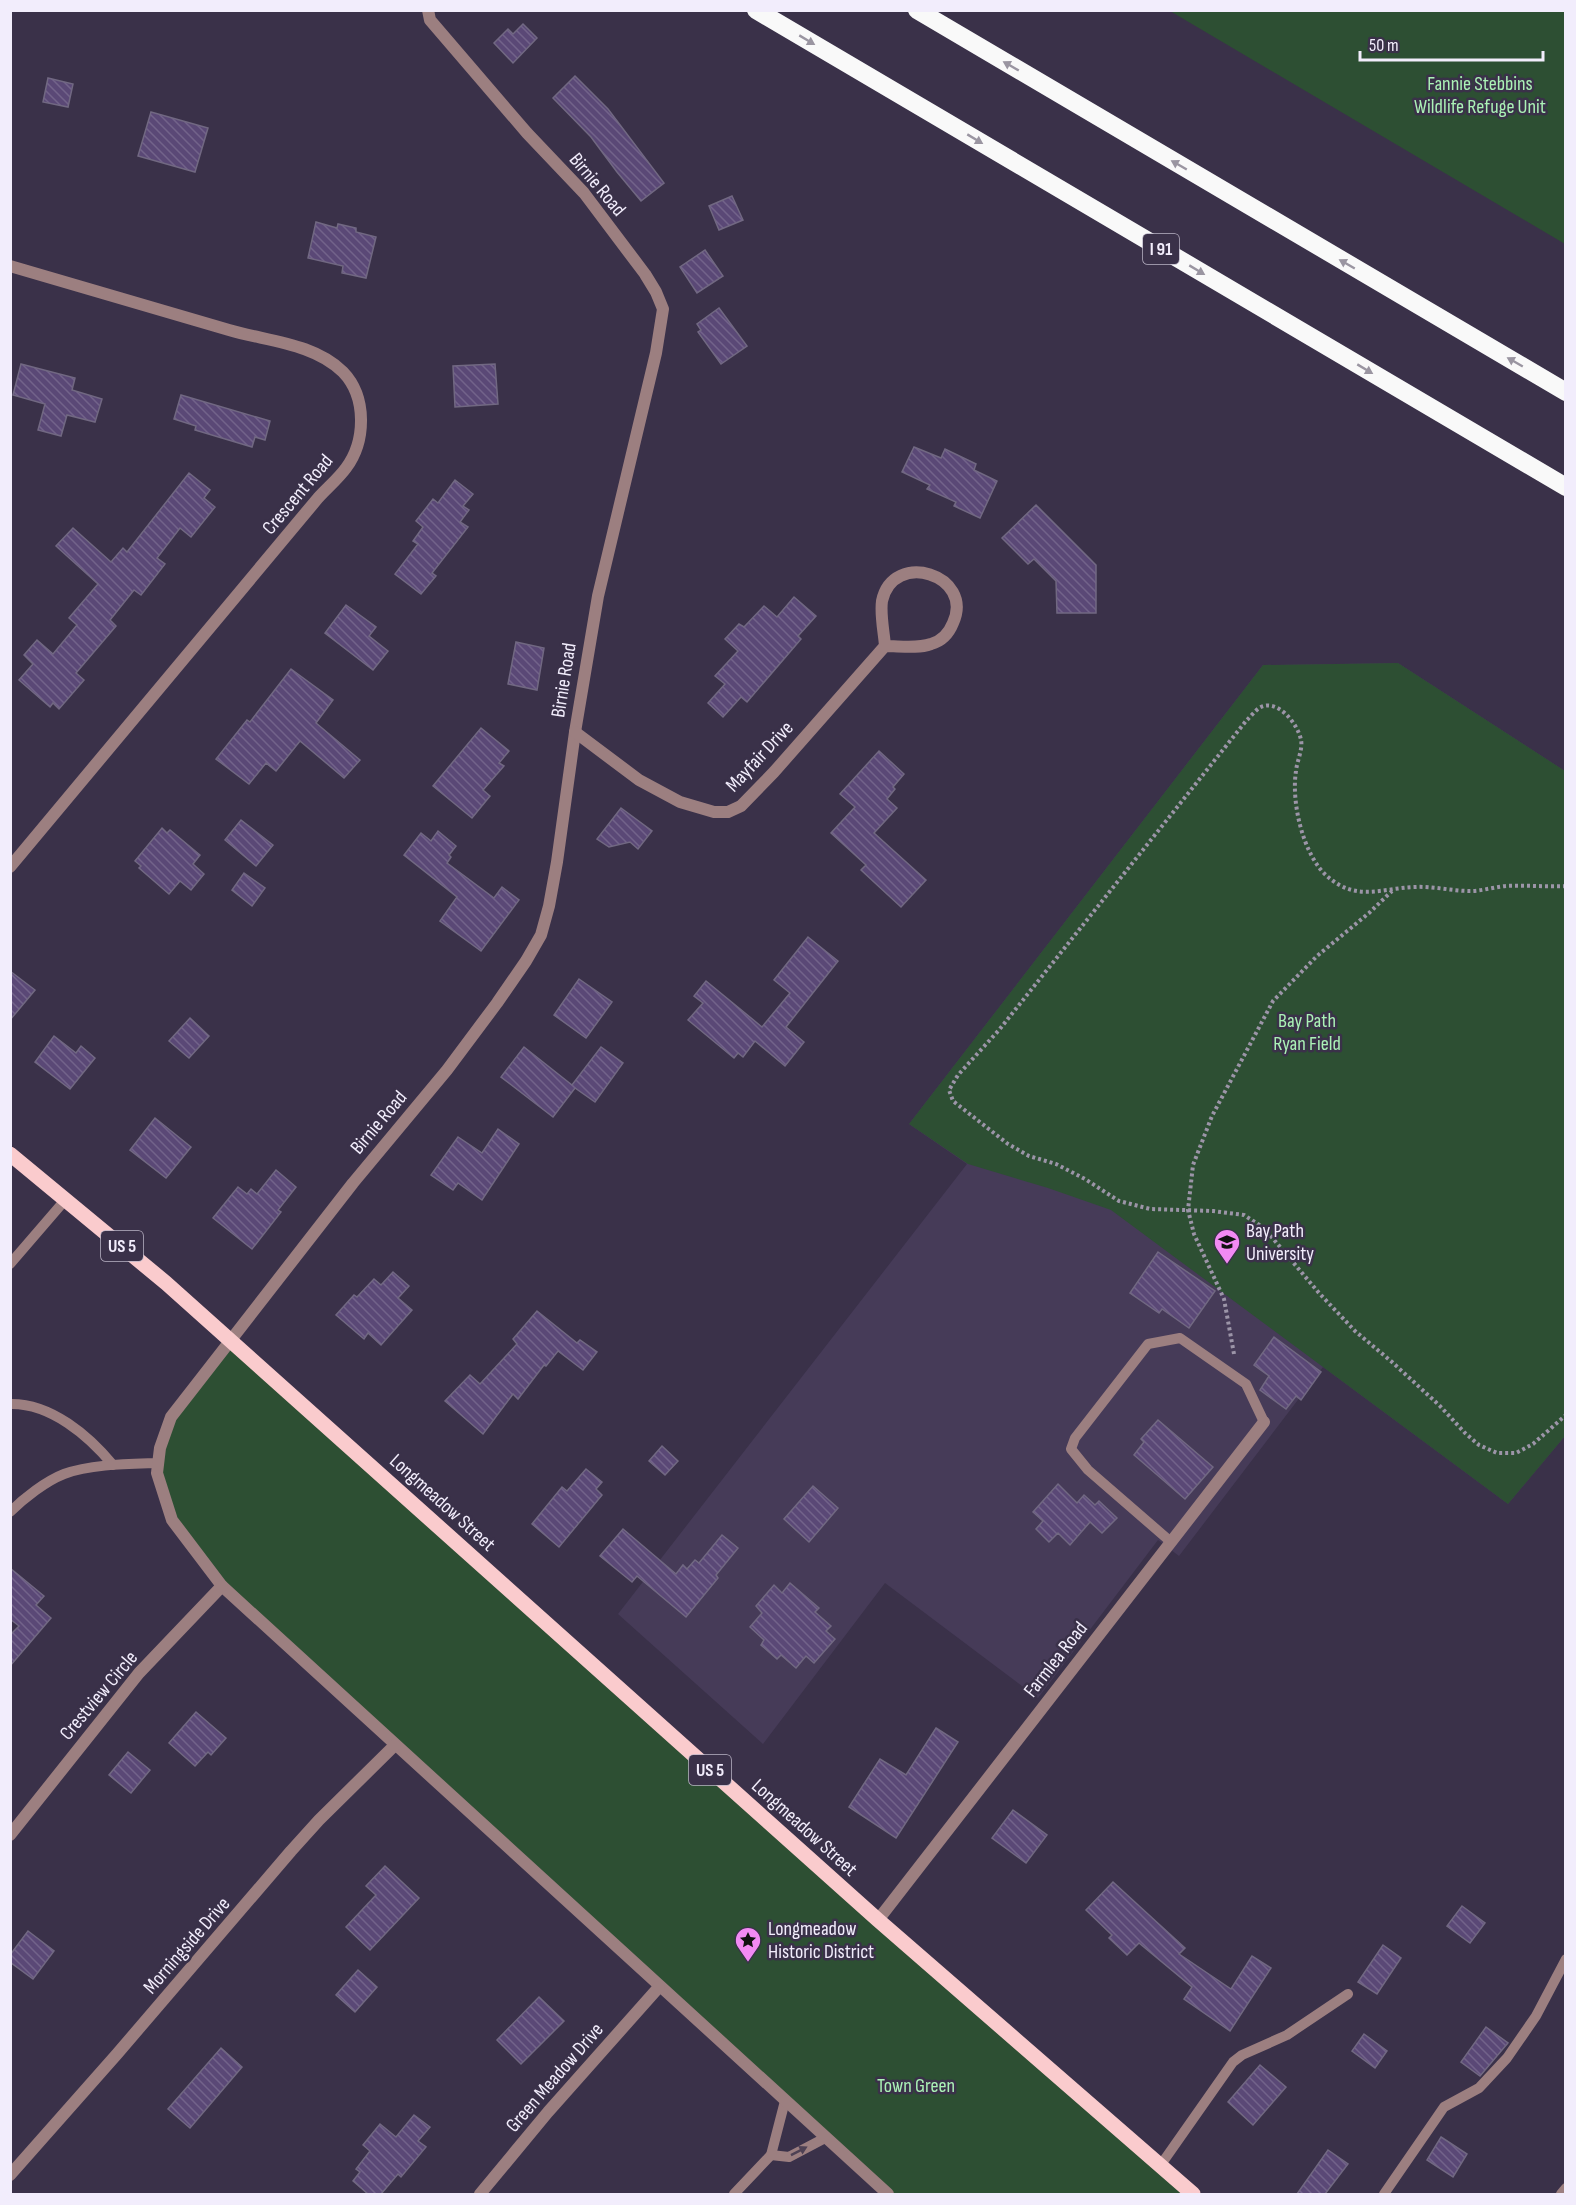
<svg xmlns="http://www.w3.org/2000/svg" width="1576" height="2205" viewBox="0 0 1576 2205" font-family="'Sofia Sans Condensed',sans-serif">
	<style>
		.built { fill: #463b58 }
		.green { fill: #2d4f33 }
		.building { fill: url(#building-back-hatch); stroke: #716882; stroke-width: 1.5 }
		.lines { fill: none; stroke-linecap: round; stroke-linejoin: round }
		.path { stroke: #9c95a8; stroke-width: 4; stroke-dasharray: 3 3; stroke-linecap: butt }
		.lane { stroke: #9c7f80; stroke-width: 10 }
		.street { stroke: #9c7f80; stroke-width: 12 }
		.primary { stroke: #facbcd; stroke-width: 15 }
		.highway { stroke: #f9f9f9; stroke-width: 18 }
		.oneway { fill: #9a95a1 }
		.oneway2 { fill: #4e4154 }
		.labels { text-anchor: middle; stroke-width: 5; stroke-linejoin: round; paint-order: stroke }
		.shield { fill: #3a3149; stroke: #bbb5c6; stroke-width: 1.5 }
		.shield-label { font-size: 18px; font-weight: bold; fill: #f2edfc }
		.park-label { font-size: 20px; fill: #abf2b6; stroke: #3a3149 }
		.street-label { font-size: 20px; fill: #f2edfc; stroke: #3a3149 }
		.poi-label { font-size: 20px; fill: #f2edfc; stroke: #3a3149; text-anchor: start }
	</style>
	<defs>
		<pattern id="building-back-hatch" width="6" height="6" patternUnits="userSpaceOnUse" patternTransform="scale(1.5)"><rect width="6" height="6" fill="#5a4876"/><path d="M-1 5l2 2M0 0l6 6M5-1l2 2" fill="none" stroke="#72638a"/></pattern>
	</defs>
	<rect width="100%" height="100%" fill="#3a3149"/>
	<polygon class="built" points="1398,663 1565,771 1565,1436 1508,1504 1323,1367 1179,1556 1158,1540 1038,1698 885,1583 763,1744 618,1614 967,1164 909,1124 1263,665"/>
	<g class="green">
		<polygon points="1170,11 1565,11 1565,244"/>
		<polygon points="1398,663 1565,771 1565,1436 1508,1504 1111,1210 1048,1188 968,1164 909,1124 1263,665"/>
		<polygon points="232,1341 1193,2194 888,2194 222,1586 172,1520 157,1473 171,1417"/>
	</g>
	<g class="building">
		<polygon points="523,24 537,38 513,63 494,43 508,29 513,34"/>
		<polygon points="575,76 608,109 664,183 641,201 617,172 591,137 553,98"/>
		<polygon points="48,78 73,84 68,107 43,102"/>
		<polygon points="151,112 208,128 195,172 138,156"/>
		<polygon points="732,196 743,220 719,230 709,206"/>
		<polygon points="316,222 337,228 338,224 356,228 356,232 376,237 366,278 342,273 343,266 308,258"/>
		<polygon points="705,250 723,276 697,293 680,267"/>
		<polygon points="719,308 747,346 721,364 698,332 701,330 697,324"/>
		<polygon points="21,364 75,378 72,390 102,399 95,422 67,415 61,436 38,430 45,404 13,395"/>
		<polygon points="495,364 498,404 455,407 453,366"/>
		<polygon points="181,395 270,421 265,440 255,437 252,447 195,430 196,426 174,419"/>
		<polygon points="914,447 941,458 945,449 976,464 974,470 997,481 980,518 954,506 956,502 927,489 930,485 902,472"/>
		<polygon points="189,473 210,490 204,498 215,507 191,537 180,528 157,558 165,564 141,595 134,590 110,620 116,626 76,673 84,680 59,709 53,703 50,707 19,680 33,664 24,655 37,640 53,654 77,625 69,618 98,584 56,546 73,528 111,562 123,548 127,552"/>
		<polygon points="455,480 473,494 463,506 469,510 460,522 468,527 432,573 436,576 421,594 395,574 418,544 413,541 423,527 416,521 433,499 438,503"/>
		<polygon points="1036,505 1096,565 1096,613 1057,613 1056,581 1034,559 1028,564 1002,538"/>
		<polygon points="794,597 816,616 798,636 801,639 747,702 741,697 723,717 708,703 725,684 715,676 738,651 725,639 739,624 744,627 764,606 777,617"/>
		<polygon points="346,605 376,627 369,636 388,651 373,670 325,633"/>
		<polygon points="516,642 544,648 537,690 508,684"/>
		<polygon points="291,669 333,700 316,723 360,760 344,778 300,741 276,771 266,763 249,784 216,759 247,720 250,722"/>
		<polygon points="481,728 509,751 499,763 504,766 483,790 490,796 472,818 433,786"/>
		<polygon points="879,751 904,774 893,787 895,789 887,799 897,808 874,833 926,880 901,907 861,870 866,865 831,833 855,807 840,794"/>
		<polygon points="621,808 652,831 638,849 630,842 609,847 597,839"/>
		<polygon points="241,820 273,845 256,866 225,840"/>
		<polygon points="162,828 167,833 170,830 200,855 193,864 204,874 191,890 180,881 169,894 139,868 141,866 135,861"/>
		<polygon points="438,831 456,846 449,855 451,857 447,863 494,898 502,887 519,900 481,951 440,921 457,897 404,855 421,833 431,841"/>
		<polygon points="244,873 265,888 252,906 232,890"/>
		<polygon points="808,937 838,961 786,1027 804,1042 785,1066 755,1041 743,1057 738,1053 734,1058 688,1020 703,1003 694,996 706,981 762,1027 790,993 774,980"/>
		<polygon points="10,971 35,990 10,1020"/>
		<polygon points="579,979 612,1002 586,1038 554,1015"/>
		<polygon points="190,1018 209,1036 189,1058 169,1041"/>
		<polygon points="54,1036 76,1053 81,1046 95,1058 70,1089 35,1062"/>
		<polygon points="524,1047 572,1085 601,1047 623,1063 595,1102 575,1088 553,1117 501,1077"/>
		<polygon points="155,1118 191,1147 166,1178 130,1150"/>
		<polygon points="498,1129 519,1144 482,1200 458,1183 453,1190 431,1175 458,1137 482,1153"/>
		<polygon points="276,1170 296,1187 278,1210 281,1212 252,1249 213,1218 238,1187 247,1194 251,1189 257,1194"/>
		<polygon points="1158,1252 1215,1291 1189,1328 1162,1309 1159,1313 1130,1293"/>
		<polygon points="393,1272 409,1286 398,1298 412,1310 381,1345 368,1333 364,1339 336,1315 354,1295 357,1297 374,1279 381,1285"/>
		<polygon points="537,1311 577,1343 580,1340 597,1352 583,1370 558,1351 546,1366 544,1365 518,1399 513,1394 483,1434 445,1401 470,1375 480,1384 517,1344 513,1339"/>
		<polygon points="1274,1337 1321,1372 1301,1400 1296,1396 1286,1409 1260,1390 1269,1376 1254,1365"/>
		<polygon points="1158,1420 1213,1467 1185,1499 1134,1455 1144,1442 1141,1439"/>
		<polygon points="662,1446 678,1461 665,1475 649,1461"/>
		<polygon points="586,1469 602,1482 596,1489 602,1495 559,1547 532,1524 562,1487 567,1491"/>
		<polygon points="1058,1484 1077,1503 1084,1495 1095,1505 1099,1501 1117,1518 1102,1533 1090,1522 1070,1545 1058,1533 1049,1542 1036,1529 1043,1521 1033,1512"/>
		<polygon points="813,1486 838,1508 809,1542 784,1519"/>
		<polygon points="623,1529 676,1574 683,1565 687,1569 695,1560 699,1563 722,1535 738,1548 716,1575 718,1578 686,1617 637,1576 632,1582 600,1556"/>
		<polygon points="10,1568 44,1596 36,1605 51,1618 10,1666 10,1635 19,1626 10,1619"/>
		<polygon points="790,1583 819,1608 815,1612 831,1626 826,1631 835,1639 814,1663 806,1656 796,1668 781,1655 777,1659 761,1645 764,1640 750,1627 762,1613 756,1606 774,1585 782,1593"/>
		<polygon points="196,1712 226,1738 211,1755 208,1752 195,1766 169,1743"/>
		<polygon points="936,1728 958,1742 896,1838 849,1807 880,1759 906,1775"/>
		<polygon points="128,1752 150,1770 131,1793 109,1775"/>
		<polygon points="1013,1810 1047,1835 1026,1863 992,1838"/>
		<polygon points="385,1866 419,1898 370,1950 346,1927 376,1895 366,1886"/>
		<polygon points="1113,1882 1185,1948 1179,1954 1231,1989 1252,1956 1271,1968 1230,2031 1184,1999 1192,1987 1139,1943 1127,1955 1109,1938 1112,1935 1086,1910"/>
		<polygon points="1462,1906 1485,1923 1470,1943 1447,1926"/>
		<polygon points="28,1931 54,1951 33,1979 10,1962 10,1955"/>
		<polygon points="1383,1945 1401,1958 1377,1994 1358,1982"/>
		<polygon points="358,1970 377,1987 355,2012 336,1995"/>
		<polygon points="539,1997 564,2021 521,2064 497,2040"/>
		<polygon points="1486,2027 1508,2043 1480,2076 1461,2062"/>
		<polygon points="1364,2034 1387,2051 1375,2068 1352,2051"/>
		<polygon points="221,2048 242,2067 190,2128 168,2109"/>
		<polygon points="1260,2065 1286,2087 1253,2125 1228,2102"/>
		<polygon points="414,2115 430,2127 418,2141 426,2147 401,2177 398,2174 381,2194 368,2194 353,2181 360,2172 356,2169 370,2151 363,2145 380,2124 396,2137"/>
		<polygon points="1441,2137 1467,2154 1453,2177 1427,2160"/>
		<polygon points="1328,2150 1348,2164 1325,2194 1297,2194"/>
	</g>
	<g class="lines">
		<g class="path">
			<path d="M1566,886C1546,887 1526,885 1506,886C1494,887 1482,891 1470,891C1452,891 1433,886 1415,887C1382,888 1357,902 1328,877C1303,856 1291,802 1296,771C1297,761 1303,749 1301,740C1298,724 1277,697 1259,708C1255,711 1250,717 1246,721L999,1030L958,1075L949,1090L953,1101L1008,1144L1029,1156L1056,1164L1085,1179L1119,1201L1150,1209L1213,1211L1244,1215L1264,1228L1319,1293L1355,1331L1392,1362L1440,1406L1465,1433L1479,1445L1497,1453H1516L1533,1444L1566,1415"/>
			<polyline points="1234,1354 1224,1299 1194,1234 1188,1210 1193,1165 1212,1116 1273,1001 1317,956 1369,913 1392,891"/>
		</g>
		<g class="lane">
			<polyline points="10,1264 66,1199"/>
			<path d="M10,1404C51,1403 89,1436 113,1465"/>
			<path d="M10,1512C24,1498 46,1481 64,1474C91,1464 130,1464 158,1463"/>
			<polyline points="1171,1542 1088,1470 1071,1449 1075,1438 1148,1344 1180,1338 1246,1384 1264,1422"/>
			<polyline points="771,2155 789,2157 825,2138"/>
			<polyline points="1160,2166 1233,2062 1242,2055 1287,2035 1348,1994"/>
			<polyline points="734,2194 771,2155 785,2101"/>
			<polyline points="1384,2194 1444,2107 1479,2088 1507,2058 1536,2016 1566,1959"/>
			<polyline points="1561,2194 1566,2188"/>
		</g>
		<g class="street">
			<polyline points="428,10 430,20 527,133 584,193 645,274 656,292 663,309 656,353 598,596 575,732 557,862 549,906 541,935 526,961 497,1003 447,1070 353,1183 171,1417 160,1448 157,1473 172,1520 222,1586 888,2194"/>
			<path d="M10,266C83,287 156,309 229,330C266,341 314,343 343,372C367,397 366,441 346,468C338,479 327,488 318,498L10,867"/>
			<path d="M575,732L639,780L680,802L714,812H728L741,806L774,772L885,646C900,646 917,649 931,644C942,641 949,633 953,623C975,575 893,549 882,601C880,615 884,632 885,646"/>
			<polyline points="10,1835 139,1673 222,1586"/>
			<polyline points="878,1920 1264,1422"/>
			<polyline points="10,2175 117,2054 291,1851 319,1820 395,1745"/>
			<polyline points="480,2194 548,2112 659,1987"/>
		</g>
		<polyline class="primary" points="10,1154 166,1283 878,1920 1193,2194"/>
		<g class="highway">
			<polyline points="756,10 1566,487"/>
			<polyline points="917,10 1566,392"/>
		</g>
	</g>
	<defs><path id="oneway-solid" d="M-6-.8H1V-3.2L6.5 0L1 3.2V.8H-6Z" transform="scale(1.5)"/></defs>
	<g class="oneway">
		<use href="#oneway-solid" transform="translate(807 40) rotate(31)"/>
		<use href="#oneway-solid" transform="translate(1011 66) rotate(-150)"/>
		<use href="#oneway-solid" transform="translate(975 139) rotate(31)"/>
		<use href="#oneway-solid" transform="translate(1179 165) rotate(-150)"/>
		<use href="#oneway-solid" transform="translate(1347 264) rotate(-150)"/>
		<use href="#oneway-solid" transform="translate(1197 270) rotate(31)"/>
		<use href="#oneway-solid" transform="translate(1515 362) rotate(-150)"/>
		<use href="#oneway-solid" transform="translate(1365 369) rotate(31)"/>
	</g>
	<use class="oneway2" href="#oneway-solid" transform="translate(799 2151) rotate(-27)"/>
	<defs>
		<g id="university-pin" transform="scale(1.35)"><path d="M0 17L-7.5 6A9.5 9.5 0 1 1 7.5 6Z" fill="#f28af3" stroke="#3a3149"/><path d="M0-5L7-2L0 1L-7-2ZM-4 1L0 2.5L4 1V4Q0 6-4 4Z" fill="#111"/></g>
		<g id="sight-pin" transform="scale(1.35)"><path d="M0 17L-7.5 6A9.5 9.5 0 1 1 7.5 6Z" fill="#f28af3" stroke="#3a3149"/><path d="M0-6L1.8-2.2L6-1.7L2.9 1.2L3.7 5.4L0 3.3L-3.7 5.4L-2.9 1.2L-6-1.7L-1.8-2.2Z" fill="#111"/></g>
	</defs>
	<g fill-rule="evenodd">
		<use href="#university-pin" x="1227" y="1242"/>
		<use href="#sight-pin" x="748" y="1940"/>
	</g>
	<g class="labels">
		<g class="shield">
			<rect x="1143" y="234" width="36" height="30" rx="4.5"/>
			<rect x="101" y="1231" width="42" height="30" rx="4.5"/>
			<rect x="689" y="1755" width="42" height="30" rx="4.5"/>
		</g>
		<g class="shield-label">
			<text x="1161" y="255">I 91</text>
			<text x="122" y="1252">US 5</text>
			<text x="710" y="1776">US 5</text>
		</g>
		<g class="park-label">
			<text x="1480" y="90">Fannie Stebbins<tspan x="1480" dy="23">Wildlife Refuge Unit</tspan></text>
			<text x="1307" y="1027">Bay Path<tspan x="1307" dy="23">Ryan Field</tspan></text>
			<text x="916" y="2092">Town Green</text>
		</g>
		<g class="street-label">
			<text transform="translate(598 184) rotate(50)" y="7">Birnie Road</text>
			<text transform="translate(297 494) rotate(-50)" y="7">Crescent Road</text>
			<text transform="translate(563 680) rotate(-81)" y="7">Birnie Road</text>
			<text transform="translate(759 756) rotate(-47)" y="7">Mayfair Drive</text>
			<text transform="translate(378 1122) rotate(-50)" y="7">Birnie Road</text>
			<text transform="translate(443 1502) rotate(42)" y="7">Longmeadow Street</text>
			<text transform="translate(1055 1659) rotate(-52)" y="7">Farmlea Road</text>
			<text transform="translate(98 1695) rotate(-50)" y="7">Crestview Circle</text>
			<text transform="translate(805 1827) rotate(42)" y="7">Longmeadow Street</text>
			<text transform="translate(186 1945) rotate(-49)" y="7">Morningside Drive</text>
			<text transform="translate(554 2077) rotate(-49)" y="7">Green Meadow Drive</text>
		</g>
		<g class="poi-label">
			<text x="1246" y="1237">Bay Path<tspan x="1246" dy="23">University</tspan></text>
			<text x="768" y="1935">Longmeadow<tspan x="768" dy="23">Historic District</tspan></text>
		</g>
	</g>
	<rect width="1576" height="2205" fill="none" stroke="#f2edfc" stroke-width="24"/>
	<path d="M1360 51v9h183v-9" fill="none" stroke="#f2edfc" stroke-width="3"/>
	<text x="1369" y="51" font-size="18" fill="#f2edfc" stroke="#3a3149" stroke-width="4.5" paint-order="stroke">50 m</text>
</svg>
